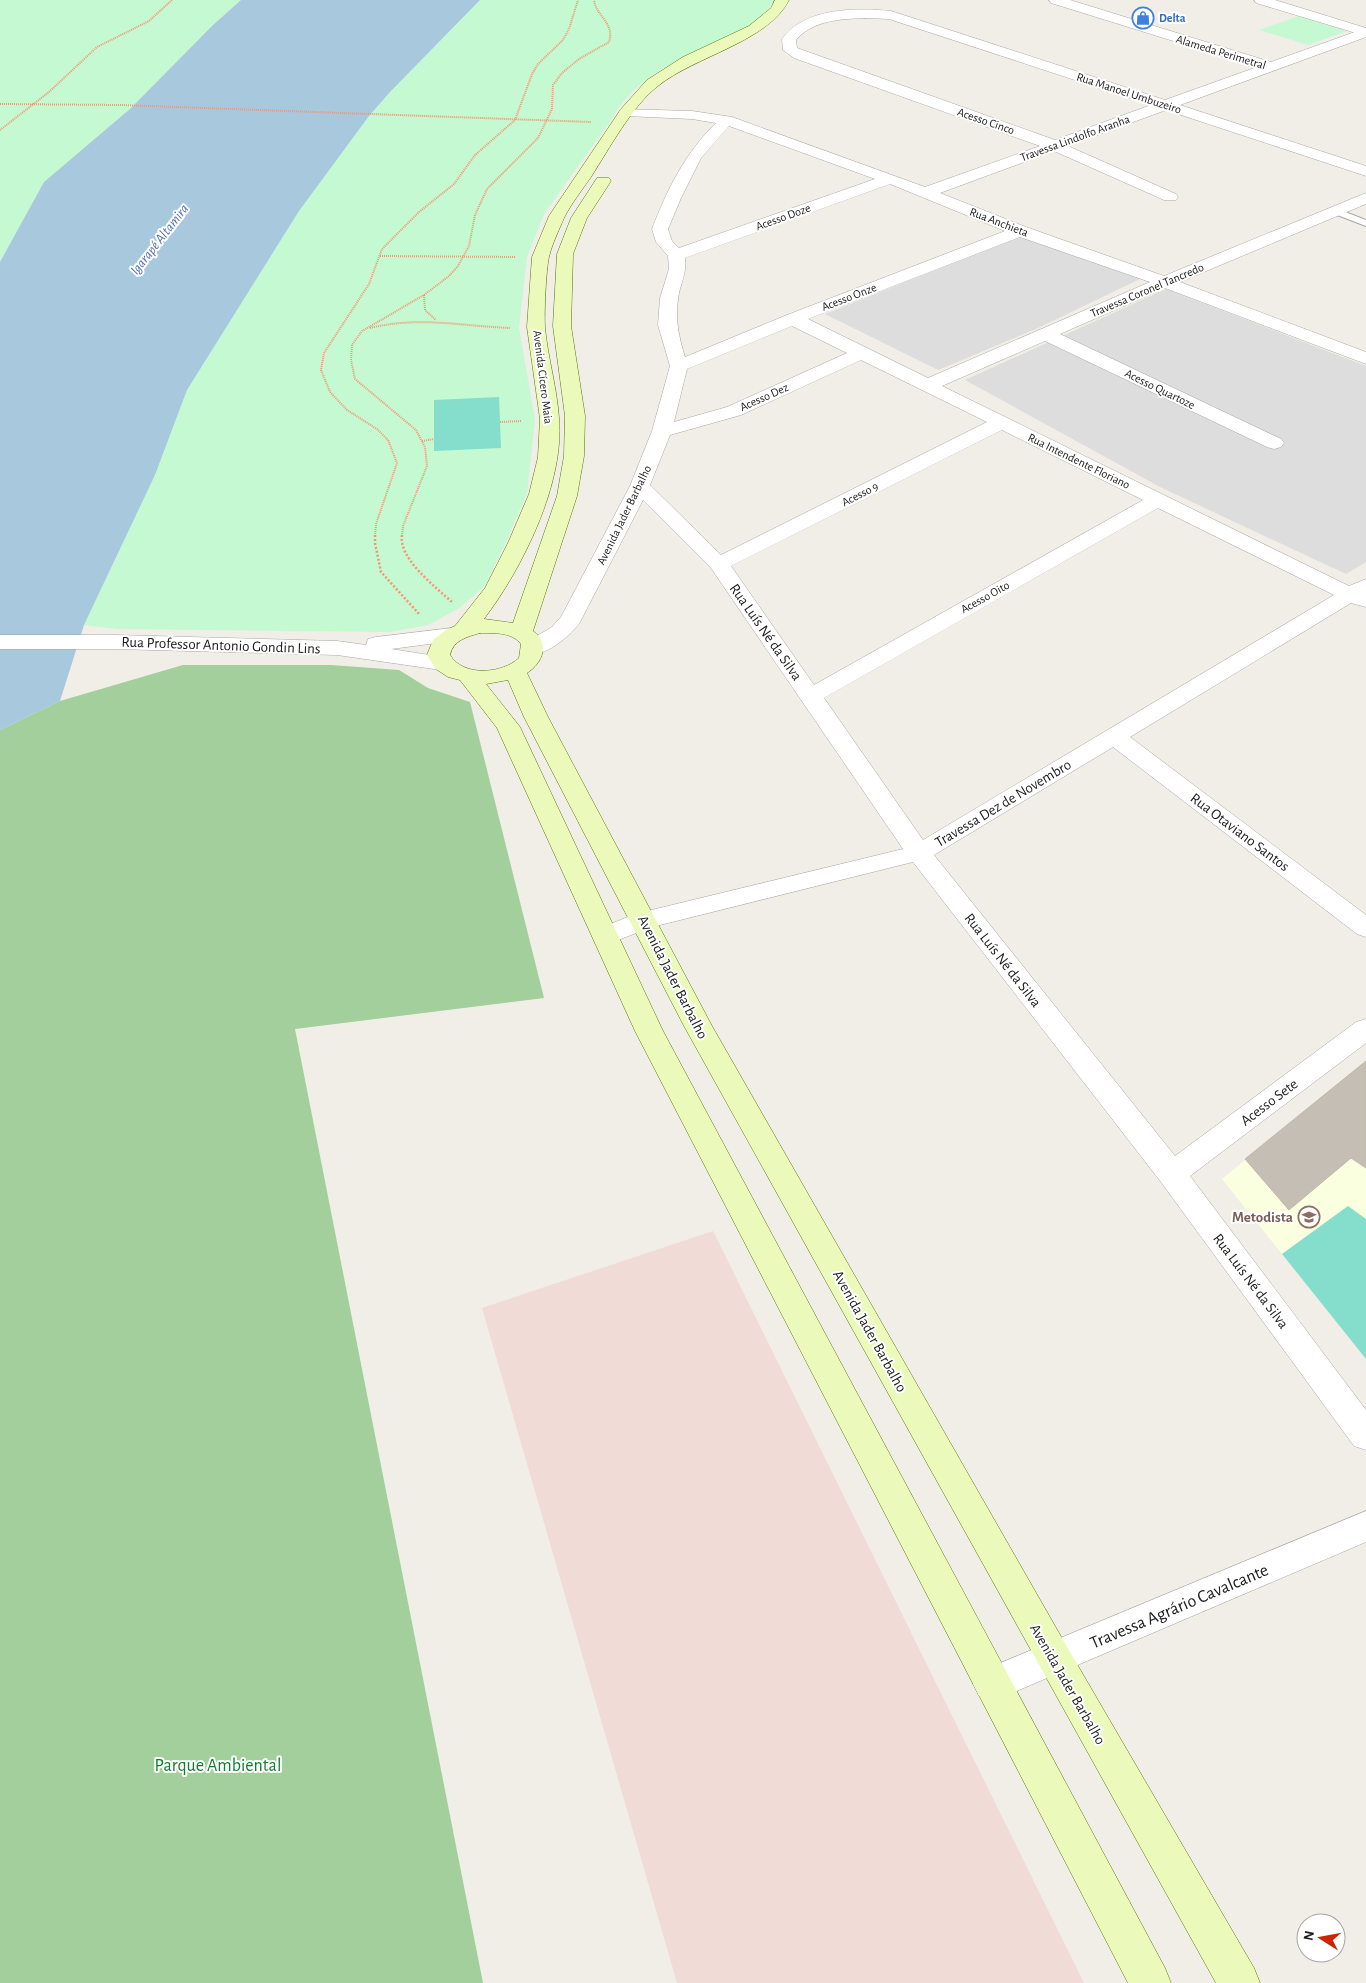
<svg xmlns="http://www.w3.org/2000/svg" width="1366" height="1983" viewBox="0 0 1366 1983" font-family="'Alegreya Sans',sans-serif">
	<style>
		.residential { fill: #dedddd }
		.commercial { fill: #f1dbd6 }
		.education { fill: #faffe0 }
		.forest { fill: #a2cf9b }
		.park { fill: #c4f9d1 }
		.pitch { fill: #85decb }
		.water { fill: #a7c8dd }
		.building { fill: #c5beb5; stroke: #c2b8a8 }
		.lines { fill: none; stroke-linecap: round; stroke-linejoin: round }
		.service-casing { stroke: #a7a7a7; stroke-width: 2 }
		.minor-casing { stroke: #a7a7a7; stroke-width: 1 }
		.tertiary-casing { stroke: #a7a7a7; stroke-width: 1 }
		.secondary-casing { stroke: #587706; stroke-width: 1 }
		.path-far1 { stroke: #f9946f; stroke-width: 2; stroke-dasharray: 1 1; stroke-linecap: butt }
		.path { stroke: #f9946f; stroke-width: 2.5; stroke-dasharray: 2 2; stroke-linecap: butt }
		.service { fill: #fff; fill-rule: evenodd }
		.minor { fill: #fff; fill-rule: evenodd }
		.tertiary { fill: #fff; fill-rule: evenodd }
		.secondary { fill: #ebf9bb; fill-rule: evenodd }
		.labels { text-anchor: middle; stroke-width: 4; stroke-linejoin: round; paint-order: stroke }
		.far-shop-label { font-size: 12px; font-weight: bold; fill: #366cbe; stroke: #fff; text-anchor: start }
		.far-street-label { font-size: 12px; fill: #202020; stroke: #fff }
		.far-water-label { font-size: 14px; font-style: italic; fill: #4c6daf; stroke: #fff }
		.street-label { font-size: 15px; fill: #202020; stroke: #fff }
		.education-label { font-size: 15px; font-weight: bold; fill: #785e54; stroke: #fff; text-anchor: end }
		.near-street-label { font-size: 18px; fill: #202020; stroke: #fff }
		.near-park-label { font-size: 18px; fill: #0d7e29; stroke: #fff }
	</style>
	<rect width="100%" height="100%" fill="#f0eee6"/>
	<g class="residential">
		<polygon points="1023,235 1140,279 1038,328 938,370 825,314"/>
		<polygon points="1166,289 1366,366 1366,562 1346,574 1160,487 965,380"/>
	</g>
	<polygon class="commercial" points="713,1231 1084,1983 677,1983 482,1308"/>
	<polygon class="education" points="1366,1061 1366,1359 1222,1179"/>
	<polygon class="forest" points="183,665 331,665 399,670 428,688 470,702 544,998 295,1029 483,1983 0,1983 0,730 60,701"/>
	<g class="park">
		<polygon points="0,0 241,0 213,25 130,109 44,182 0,262"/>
		<path d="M480,0H774C762,24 736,32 713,43C672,62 631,81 609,123L544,214L527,257L519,328L535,420L527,493L506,542L484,587L458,609L428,625L389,632L119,629L84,625L155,475L187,390L299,211L369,116L390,92Z"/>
		<polygon points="1299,16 1347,31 1308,45 1259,30"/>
	</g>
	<g class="pitch">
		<polygon points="499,397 501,448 434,451 434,400"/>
		<polygon points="1348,1206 1366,1219 1366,1359 1282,1254"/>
	</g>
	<polygon class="water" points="241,0 480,0 390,92 369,116 299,211 187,390 155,475 84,625 60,701 0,730 0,262 44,182 130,109 213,25"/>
	<polygon class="building" points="1366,1061 1366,1168 1351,1158 1289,1210 1245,1159"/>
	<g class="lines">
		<g class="service-casing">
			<polygon id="service" points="1335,208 1366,220 1366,226 1332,213 1332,209"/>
		</g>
		<g class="minor-casing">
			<g id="minor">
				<path d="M1049,0H1070L1271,62L1366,28V37L1180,105L1366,166V176L1166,110L1068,146L1176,194L1178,197L1176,200H1164L1054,151L940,193L1026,227L1164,276L1366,193V204L1180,282L1366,352V364L1165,288L1060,334L1281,439L1284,443L1281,447L1274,449L1267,447L1045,341L942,386L1349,586L1366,579V607L1351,603L1130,737L1366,915V937L1357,934L1113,747L934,855L1175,1156L1356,1022L1366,1019V1043L1190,1176L1366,1410V1450L1354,1446L1161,1182L913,862L652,927L605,945L596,942L592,936L596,930L635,914L903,849L711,568L643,500L579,624C567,638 545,658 525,653L522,648L525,643L552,627L561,617L630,486L652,431L670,366L658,325L660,298L669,269L668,256L656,242L652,229C667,190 685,153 716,123L692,119L626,116L621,115L619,112L621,109L692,111L732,117L925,187L1040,146L794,58L783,50L782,39C805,7 856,8 891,11L1165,100L1257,67L1051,3ZM865,18L889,19L1151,105L1055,140L797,48L796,40C813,20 841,19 865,18ZM729,126L875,179L679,248L672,241L668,229L681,198L701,158ZM890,184L1005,231L787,315L685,357C679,337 675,320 678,299C680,283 687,275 685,258ZM1020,237L1150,282L928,378L808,319ZM792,326L847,353L727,407L674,422L687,369ZM861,360L987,422L721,555L650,485L670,435L741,415ZM1002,430L1143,500L814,685L731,566ZM1158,508L1334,595L923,840L824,698Z"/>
				<polygon points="1366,1511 1366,1542 1005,1696 992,1701 979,1696 973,1684 979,1672"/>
			</g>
		</g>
		<g class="tertiary-casing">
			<g id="tertiary">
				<polygon points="1254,0 1275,0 1366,28 1366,36 1256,3"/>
				<polygon points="452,628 460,630 463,635 460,640 391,649 449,658 452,663 449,668 441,670 337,655 115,649 0,649 0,635 115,635 337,641 366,645 368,639 376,637"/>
			</g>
		</g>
		<g class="secondary-casing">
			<path id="secondary" d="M775,0H789C768,42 695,56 658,86C632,106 609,149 591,177C582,190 571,204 564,218C559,230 552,244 549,257C546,269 544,315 545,328C548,358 557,388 559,418C565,483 522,569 484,619L513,623L557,496L564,456L565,416L553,326L557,254L571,218L595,181L597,178H609L611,181L587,218L573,254L571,326L585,416L584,456L577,496L533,631C550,643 543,663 527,673L548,717L712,1026L1067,1647L1254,1968L1260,1983H1216L684,1026L524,717L508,680L486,684L520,727L663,1031L1165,1968L1171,1983H1128L635,1031L497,728L460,680L448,677L436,669L427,655L433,640L446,630L455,626L485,588L508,543L529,494L538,457L540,419L527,327L532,257L549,216L621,109L647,80L683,57L749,26L771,8ZM480,633C494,633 512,632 521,644L519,658C502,674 463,677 450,655C453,640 467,637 480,633Z"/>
		</g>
		<g class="path-far1">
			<polyline points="0,104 121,105 591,122"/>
			<polyline points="0,130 49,92 97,47 149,21 172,0"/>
			<polyline points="380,256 516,257"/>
			<polyline points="424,295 425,310 436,320"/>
			<path d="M370,328C419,316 461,326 510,328"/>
			<polyline points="500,422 522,421"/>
			<polyline points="422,441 434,439"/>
			<polyline points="375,536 376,524 397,463 388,440 377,429 347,410 330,392 321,370 324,353 369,284 382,249 419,212 454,184 475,155 515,120 532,74 538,64 563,40 569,29 578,0"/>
			<path d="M402,536L403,526L427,466L425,447L416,430L355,379L351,360L352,345L362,331L424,295L449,276L458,266L469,246L475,215L487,189L538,138L552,109L553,85L562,73L579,59L609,42C615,23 596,16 594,0"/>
		</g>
		<g class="path">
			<polyline points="375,535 375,543 381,572 420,615"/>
			<path d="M402,535C398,559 437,588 453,603"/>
		</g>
		<use href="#service" class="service"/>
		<use href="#minor" class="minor"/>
		<use href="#tertiary" class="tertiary"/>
		<use href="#secondary" class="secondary"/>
	</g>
	<defs>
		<g id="shop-ring" transform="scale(1.125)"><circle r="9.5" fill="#fff" stroke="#3f7fe0" stroke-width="1.5"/><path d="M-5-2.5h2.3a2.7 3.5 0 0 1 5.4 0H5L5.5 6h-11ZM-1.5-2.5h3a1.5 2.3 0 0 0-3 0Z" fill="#3f7fe0"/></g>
		<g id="school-ring" transform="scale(1.125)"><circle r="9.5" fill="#fff" stroke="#8d6e63" stroke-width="1.5"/><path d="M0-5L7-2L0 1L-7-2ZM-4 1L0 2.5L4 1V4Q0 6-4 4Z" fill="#8d6e63"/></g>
	</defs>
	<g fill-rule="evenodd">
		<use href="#shop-ring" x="1143" y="18"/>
		<use href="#school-ring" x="1309" y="1217"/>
	</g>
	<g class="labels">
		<g class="far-shop-label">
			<text x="1159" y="22">Delta</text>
		</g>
		<g class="far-street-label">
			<text transform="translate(1221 52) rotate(17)" y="4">Alameda Perimetral</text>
			<text transform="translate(1129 93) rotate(18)" y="4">Rua Manoel Umbuzeiro</text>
			<text transform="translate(986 121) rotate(19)" y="4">Acesso Cinco</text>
			<text transform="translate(1075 138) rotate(-20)" y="4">Travessa Lindolfo Aranha</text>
			<text transform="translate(783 217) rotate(-20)" y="4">Acesso Doze</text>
			<text transform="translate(999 222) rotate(21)" y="4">Rua Anchieta</text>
			<text transform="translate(1147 290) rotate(-23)" y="4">Travessa Coronel Tancredo</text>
			<text transform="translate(849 297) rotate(-21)" y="4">Acesso Onze</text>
			<text transform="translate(543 377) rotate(83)" y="4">Avenida Cícero Maia</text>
			<text transform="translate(1160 389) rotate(26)" y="4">Acesso Quartoze</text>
			<text transform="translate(764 397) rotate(-24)" y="4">Acesso Dez</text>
			<text transform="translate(1079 461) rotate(26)" y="4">Rua Intendente Floriano</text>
			<text transform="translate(860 494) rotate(-27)" y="4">Acesso 9</text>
			<text transform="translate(624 515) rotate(-64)" y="4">Avenida Jader Barbalho</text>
			<text transform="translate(985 597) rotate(-29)" y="4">Acesso Oito</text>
		</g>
		<g class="far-water-label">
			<text transform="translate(159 239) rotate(-52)" y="5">Igarapé Altamira</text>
		</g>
		<g class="street-label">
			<text transform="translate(766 632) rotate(55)" y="5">Rua Luís Né da Silva</text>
			<text transform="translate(221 645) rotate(2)" y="5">Rua Professor Antonio Gondin Lins</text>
			<text transform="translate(1003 803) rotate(-31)" y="5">Travessa Dez de Novembro</text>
			<text transform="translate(1240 832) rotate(37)" y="5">Rua Otaviano Santos</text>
			<text transform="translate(1003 960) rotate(52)" y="5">Rua Luís Né da Silva</text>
			<text transform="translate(673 977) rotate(63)" y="5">Avenida Jader Barbalho</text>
			<text transform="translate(1269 1102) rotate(-37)" y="5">Acesso Sete</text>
			<text transform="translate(1251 1281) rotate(53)" y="5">Rua Luís Né da Silva</text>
			<text transform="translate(870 1331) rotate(61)" y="5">Avenida Jader Barbalho</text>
			<text transform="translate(1068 1684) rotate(60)" y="5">Avenida Jader Barbalho</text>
		</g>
		<g class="education-label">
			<text x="1293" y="1222">Metodista</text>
		</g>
		<g class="near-street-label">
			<text transform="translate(1179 1606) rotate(-23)" y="6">Travessa Agrário Cavalcante</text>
		</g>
		<g class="near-park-label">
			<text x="218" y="1771">Parque Ambiental</text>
		</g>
	</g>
	<g transform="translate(1321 1938) rotate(281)"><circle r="24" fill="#ffffff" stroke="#a6a6a6"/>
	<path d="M0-4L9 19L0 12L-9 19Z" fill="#cd2402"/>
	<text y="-8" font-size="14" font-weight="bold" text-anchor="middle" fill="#202020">N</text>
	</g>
</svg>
